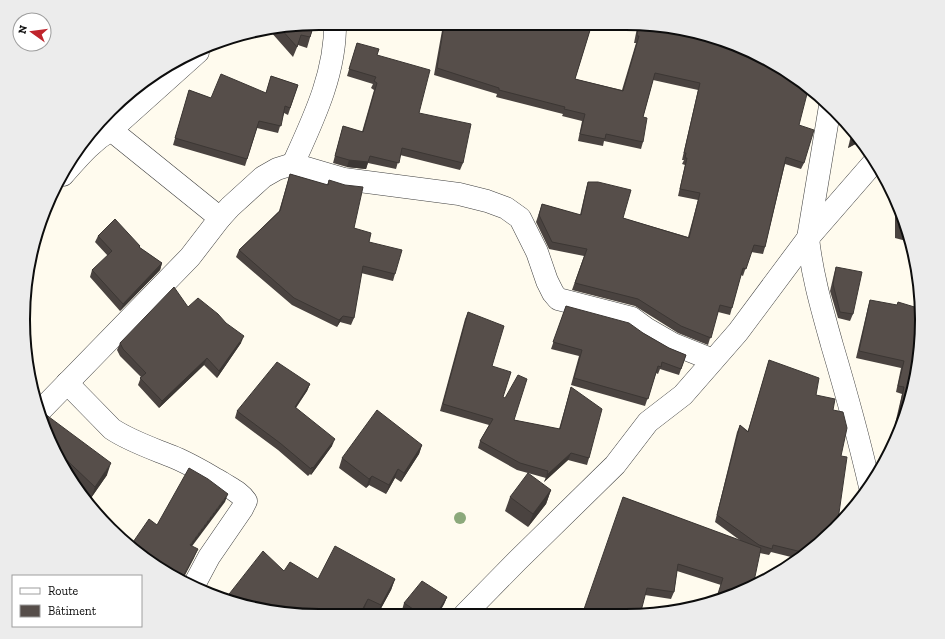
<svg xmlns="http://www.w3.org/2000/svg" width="945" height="639" viewBox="0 0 945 639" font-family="'Zilla Slab',serif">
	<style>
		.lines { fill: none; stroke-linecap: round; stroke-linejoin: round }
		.minor-casing { stroke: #404040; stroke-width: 23 }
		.minor { stroke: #fff; stroke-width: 22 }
		.tree { fill: #8ca97b }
		.wall { fill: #4a4340 }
		.shaded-wall { fill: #3c3734 }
		.building { fill: #564e4a; stroke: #3c3734 }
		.rim { fill: none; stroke: #0d0d0d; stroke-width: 2 }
	</style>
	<rect width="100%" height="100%" fill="#fffbee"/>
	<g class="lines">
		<g class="minor-casing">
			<g id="minor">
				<path d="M830,106L808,238C812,275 822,309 832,345C846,392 859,439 870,487"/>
				<polyline points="111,130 220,218"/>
				<path d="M293,164C313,120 336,73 335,23"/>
				<path d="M63,175C79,157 91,142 111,130L198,52"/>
				<path d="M67,383L112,429C130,441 151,448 171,456C189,463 205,473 221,482C230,488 240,492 246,501L242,509L209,557L193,587"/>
				<polyline points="41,410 190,257 220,218 230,207 263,177 277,169 293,164 344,179 459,194 487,201 506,208 520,218 537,252 547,281 553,293 558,299 632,318 647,329 673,344 713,360"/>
				<polyline points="465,614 517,561 615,465 648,422 683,395 738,332 808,238 875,161"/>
			</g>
		</g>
		<use href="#minor" class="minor"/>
	</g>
	<circle class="tree" cx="460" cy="518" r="6"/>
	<g class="wall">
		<polygon points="314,24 307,48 298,45 293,57 270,31"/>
		<polygon points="443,25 591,27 575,79 622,90 636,43 634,43 637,28 683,29 799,125 804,163 801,169 785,164 765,247 763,254 751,252 743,276 741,275 730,315 718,312 708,345 678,333 635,306 572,290 584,256 549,249 536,222 542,204 580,215 586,189 588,182 623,218 688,237 698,200 678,196 685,165 682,164 684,160 682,160 698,90 653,80 643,117 643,142 641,149 604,141 603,146 578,141 582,121 562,116 563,114 496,97 497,94 434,75"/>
		<polygon points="357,43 377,55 419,113 463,163 460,170 400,155 396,169 368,163 366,169 347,167 333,163 341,133 343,126 362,132 374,90 371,88 373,84 347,76"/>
		<polygon points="271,76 298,85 288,115 284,113 278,133 257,128 245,166 173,145 189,90 211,98 266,93"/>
		<polygon points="852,131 861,141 848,148"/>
		<polygon points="290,174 327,185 329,180 354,228 369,242 395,274 393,281 361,273 354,318 351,325 340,322 337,327 292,305 236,257 239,250 279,211"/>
		<polygon points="896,200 899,206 910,242 895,238 895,201"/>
		<polygon points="98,236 140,246 140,248 162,263 160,270 120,311 90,277 92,270 108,256 95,242"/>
		<polygon points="836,267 853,314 850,321 838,318 830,291 834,274"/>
		<polygon points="870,300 916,377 902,426 895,424 902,394 896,392 901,368 856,358 868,307"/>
		<polygon points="566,306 643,333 669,348 686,355 679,375 660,369 658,374 656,373 645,406 571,385 579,356 551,349"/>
		<polygon points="188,307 241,343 217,378 204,365 159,408 138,385 141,377 120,356 117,350 120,343"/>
		<polygon points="468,312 492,366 503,397 514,420 559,429 571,387 589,458 587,465 568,460 544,482 546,478 517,470 478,448 480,441 489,425 440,411 465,319"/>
		<polygon points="769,360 816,395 833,410 841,456 835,529 799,559 771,552 769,555 760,553 721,585 677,571 674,592 671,599 645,595 623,497 741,541 715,522 737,432 740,425 748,431"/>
		<polygon points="310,384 307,391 296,408 332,446 311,475 310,474 308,476 278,450 235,418 237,411"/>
		<polygon points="41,411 107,475 91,498 73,482 63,468"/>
		<polygon points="422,445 419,454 401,482 395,478 386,494 369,485 366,488 339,468 342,458"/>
		<polygon points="551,490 546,504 528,527 505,511 510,497"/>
		<polygon points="284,571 318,579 395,579 391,590 379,612 368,612 364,610 363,612 262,610"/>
		<polygon points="447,597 444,604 439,613 405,613 402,610 404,603"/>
	</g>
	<g class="shaded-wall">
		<polygon points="858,137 861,141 848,148 851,141"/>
		<polygon points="349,160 368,162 366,169 347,167"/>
		<polygon points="162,263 160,270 120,311 123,304"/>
		<polygon points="343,316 340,322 337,327 339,320"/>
		<polygon points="244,336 241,343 217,378 219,371"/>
		<polygon points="207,358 204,365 159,408 162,401"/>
		<polygon points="310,384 307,391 292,413 295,407"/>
		<polygon points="335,439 332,446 311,475 313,468"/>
		<polygon points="422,445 419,454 401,482 404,473"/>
		<polygon points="571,453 568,460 544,482 547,475"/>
		<polygon points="111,463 107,475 91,498 95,487"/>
		<polygon points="398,469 395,478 386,494 389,485"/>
		<polygon points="372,476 369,485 366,488 369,479"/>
		<polygon points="551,490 546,504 528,527 533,514"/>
		<polygon points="228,494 225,502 187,553 190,545"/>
		<polygon points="198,549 194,558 182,581 181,580"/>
		<polygon points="395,579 391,590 379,612 378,612 381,605"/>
		<polygon points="447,597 444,604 439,613 437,613"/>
		<polygon points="368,599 363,612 361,612"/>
	</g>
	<g class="building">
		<polygon points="314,24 310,37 301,35 297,47 281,29"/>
		<polygon points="444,25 591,27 575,79 623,91 639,36 637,36 638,28 683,29 757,54 808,90 799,125 814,130 804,163 786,157 765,247 754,245 746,269 743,268 732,308 720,305 711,338 681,326 638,299 575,283 587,249 552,242 539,215 542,204 581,215 588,182 598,182 631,190 623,218 689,238 700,193 680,189 687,158 685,158 686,153 684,153 700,83 655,73 643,117 647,118 643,142 606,134 605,139 580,134 585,114 564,109 565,107 499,90 499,88 437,68"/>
		<polygon points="357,43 379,49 377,55 430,70 419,113 471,124 463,163 402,148 399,163 370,156 368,162 349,160 335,156 343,126 363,132 377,83 374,81 376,77 349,69"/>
		<polygon points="221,74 266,93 271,76 298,85 290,108 285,106 281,126 259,121 247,159 175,138 189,90 211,98"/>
		<polygon points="853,132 858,137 851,141"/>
		<polygon points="290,174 328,185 329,180 345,185 363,187 354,228 371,233 369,242 402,250 395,274 363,266 354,318 343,316 339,320 294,298 239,250 280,211"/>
		<polygon points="899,205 899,206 907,230 899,228"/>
		<polygon points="115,219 140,246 139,247 162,263 123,304 92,270 112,251 98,236"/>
		<polygon points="836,267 862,272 853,314 840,312 833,284"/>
		<polygon points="174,287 188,307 198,298 218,314 226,323 244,336 219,371 207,358 162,401 140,378 146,373 123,349 120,343"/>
		<polygon points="870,300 897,305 898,302 921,309 922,319 916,377 904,419 898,417 904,387 898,386 904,361 859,351"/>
		<polygon points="566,306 629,323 643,333 669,348 686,355 681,369 662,362 661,367 658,366 648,399 574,378 582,350 553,342"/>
		<polygon points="468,312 504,326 492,366 511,372 503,397 505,398 518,375 527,379 514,420 560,429 571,387 602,409 589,458 571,453 547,475 548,471 520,463 480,441 493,419 443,404"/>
		<polygon points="769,360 819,378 816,395 835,399 833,410 843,412 847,428 841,456 847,457 837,527 806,553 773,545 772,549 759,545 717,515 740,425 748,432"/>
		<polygon points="277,362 310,384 295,407 335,439 313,468 312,467 311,469 280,443 237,411"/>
		<polygon points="377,410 422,445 404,473 398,469 389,485 372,476 369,479 342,458"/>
		<polygon points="41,411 111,463 95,487 55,449"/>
		<polygon points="189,468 208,479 228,494 190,545 198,549 181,580 131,545 149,519 157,525"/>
		<polygon points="528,473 551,490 533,514 510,497"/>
		<polygon points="623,497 761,548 753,586 739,593 716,600 723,578 678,564 674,592 647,588 640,615 626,616 582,615"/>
		<polygon points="335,546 395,579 381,605 368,599 361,612 262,610 226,598 263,551 284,571 290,562 318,579"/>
		<polygon points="422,581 447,597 437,613 419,613 404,603"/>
	</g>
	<path d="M0 0H945V639H0ZM319 30H626A289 289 0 0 1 915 319V320A289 289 0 0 1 626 609H319A289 289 0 0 1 30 320V319A289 289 0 0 1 319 30Z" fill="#ececec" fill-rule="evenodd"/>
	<path class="rim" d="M319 30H626A289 289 0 0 1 915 319V320A289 289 0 0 1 626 609H319A289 289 0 0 1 30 320V319A289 289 0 0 1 319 30Z"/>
	<rect x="12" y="575" width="130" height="52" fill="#ffffff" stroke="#9e9e9e"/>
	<rect x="20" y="588" width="20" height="6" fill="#ffffff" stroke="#9e9e9e"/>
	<text x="48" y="595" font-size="12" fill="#0d0d0d">Route</text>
	<rect x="20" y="605" width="20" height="12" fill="#564e4a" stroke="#9e9e9e"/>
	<text x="48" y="615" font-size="12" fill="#0d0d0d">Bâtiment</text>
	<g transform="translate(32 32) rotate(284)"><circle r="19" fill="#ffffff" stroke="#9e9e9e"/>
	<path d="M0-3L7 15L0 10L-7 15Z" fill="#bf242c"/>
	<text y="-6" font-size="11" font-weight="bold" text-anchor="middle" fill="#0d0d0d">N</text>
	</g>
</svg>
